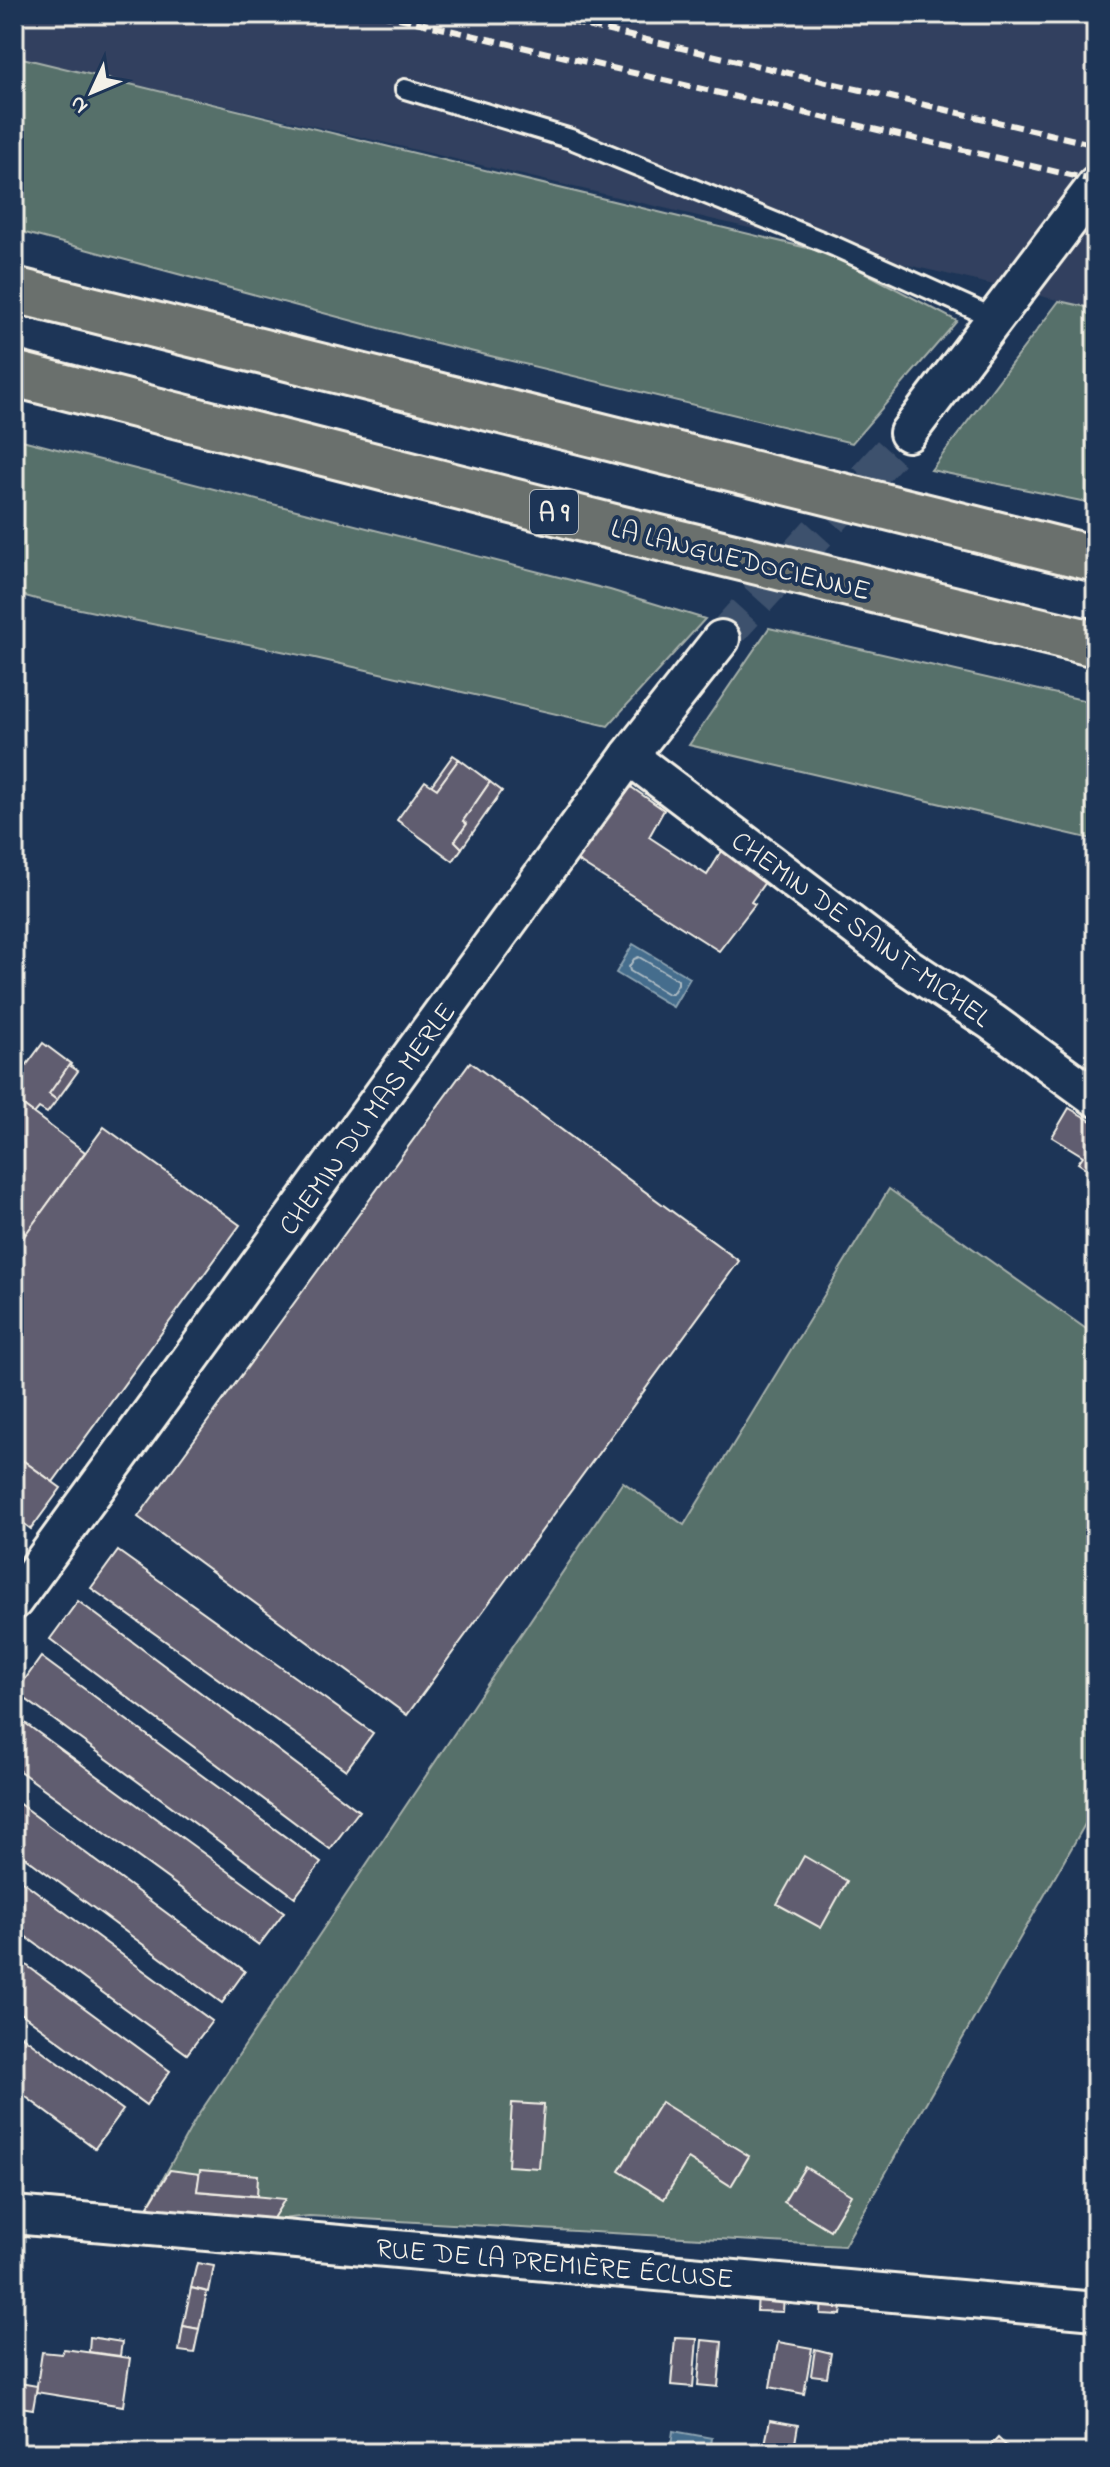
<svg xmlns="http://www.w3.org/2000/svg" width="1110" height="2467" viewBox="0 0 1110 2467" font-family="'Indie Flower',sans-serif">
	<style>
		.built { fill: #31415e }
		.green { fill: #576f6b; stroke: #a6b0aa; stroke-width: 2 }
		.water { fill: #456d8d; stroke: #8ba2b1; stroke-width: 2 }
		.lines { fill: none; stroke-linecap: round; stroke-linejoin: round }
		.shore { stroke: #aebcc4; stroke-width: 2 }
		.building { fill: #615d70; stroke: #f4f1e8; stroke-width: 2 }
		.minor-tunnel { stroke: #3d516d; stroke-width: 36; stroke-dasharray: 36 18; stroke-linecap: butt }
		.service-casing { stroke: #f4f1e8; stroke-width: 24 }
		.minor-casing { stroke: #f4f1e8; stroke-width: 42 }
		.motorway-casing { stroke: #f4f1e8; stroke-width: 50 }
		.service { stroke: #1d3557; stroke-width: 18 }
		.minor { stroke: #1d3557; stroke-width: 36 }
		.motorway { stroke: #6b706d; stroke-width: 44 }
		.rail { stroke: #f4f1e8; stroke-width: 6; stroke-dasharray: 12 6; stroke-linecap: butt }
		.labels { text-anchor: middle; stroke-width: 8; stroke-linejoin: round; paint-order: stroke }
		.shield { fill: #1d3557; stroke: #b4b9bc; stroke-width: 2 }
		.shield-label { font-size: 26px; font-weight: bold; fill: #f4f1e8 }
		.street-label { font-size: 28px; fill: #f4f1e8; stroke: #1d3557 }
	</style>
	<rect width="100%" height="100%" fill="#1d3557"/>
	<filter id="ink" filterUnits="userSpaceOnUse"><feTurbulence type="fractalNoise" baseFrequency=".0125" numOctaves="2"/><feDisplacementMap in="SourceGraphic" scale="16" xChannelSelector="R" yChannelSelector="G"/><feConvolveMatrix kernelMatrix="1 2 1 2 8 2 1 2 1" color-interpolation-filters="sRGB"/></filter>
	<g filter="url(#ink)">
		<polygon class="built" points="14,14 1096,14 1096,309 14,56"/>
		<g class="green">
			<polygon points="14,56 828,253 957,321 852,443 424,340 14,230"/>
			<polygon points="1059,301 1096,309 1096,504 931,470"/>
			<polygon points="14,438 610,590 705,619 608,726 315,658 51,603 14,593"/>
			<polygon points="769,628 1096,703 1096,840 689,745"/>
			<polygon points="889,1189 1096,1336 1096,1805 844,2246 309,2216 272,2220 147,2208 195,2120 623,1482 684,1525"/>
		</g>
		<g class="water">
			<polygon points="633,944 690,978 673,1007 616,973"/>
			<polygon points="673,2431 712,2438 710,2453 670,2453"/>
		</g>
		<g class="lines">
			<polygon class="shore" points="639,957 678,980 678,984 672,994 668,994 630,971 629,967 634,959"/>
		</g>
		<g class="building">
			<polygon points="453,755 459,759 437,789 431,786"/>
			<polygon points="459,759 490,782 463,821 467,824 455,841 462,848 453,861 397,820 425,781 437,789"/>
			<polygon points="490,782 502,791 462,848 455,841 467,824 463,821"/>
			<polygon points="631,787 664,810 649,837 707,875 722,851 765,882 751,902 755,904 719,951 576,860"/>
			<polygon points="43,1043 71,1064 49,1094 57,1100 47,1113 39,1108 34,1114 14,1099 14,1082"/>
			<polygon points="470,1062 739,1261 407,1715 138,1517"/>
			<polygon points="69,1065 78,1071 57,1100 49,1094"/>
			<polygon points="14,1099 85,1152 26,1234 14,1225"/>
			<polygon points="1069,1108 1096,1124 1096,1175 1078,1163 1083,1156 1052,1137"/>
			<polygon points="104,1127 240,1225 53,1482 14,1454 14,1250"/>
			<polygon points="14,1454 61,1488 31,1529 14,1516"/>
			<polygon points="118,1551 373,1733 346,1770 91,1588"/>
			<polygon points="78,1601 359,1811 330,1849 50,1639"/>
			<polygon points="41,1657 321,1863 295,1897 16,1692"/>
			<polygon points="14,1715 284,1912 259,1945 14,1767"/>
			<polygon points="14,1800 245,1971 222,2003 14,1849"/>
			<polygon points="804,1856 847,1881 821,1928 777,1904"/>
			<polygon points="14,1875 212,2021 187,2054 14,1928"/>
			<polygon points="14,1956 170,2071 146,2105 14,2008"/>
			<polygon points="14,2030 123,2110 95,2148 14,2088"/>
			<polygon points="661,2102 749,2156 731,2186 688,2159 664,2199 619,2171"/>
			<polygon points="512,2103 544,2105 539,2168 508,2166"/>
			<polygon points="805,2167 851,2195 830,2230 784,2202"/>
			<polygon points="170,2170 200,2174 197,2191 285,2199 272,2220 147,2208"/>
			<polygon points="200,2170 258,2175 257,2196 197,2191"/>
			<polygon points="197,2263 214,2266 209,2292 191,2288"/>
			<polygon points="191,2288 207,2292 199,2329 183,2326"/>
			<polygon points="758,2293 784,2295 783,2312 757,2311"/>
			<polygon points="822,2299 843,2301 841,2315 821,2314"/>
			<polygon points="183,2326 199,2329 194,2353 179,2351"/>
			<polygon points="90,2337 122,2342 120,2356 89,2352"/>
			<polygon points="675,2338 697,2339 693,2387 671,2385"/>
			<polygon points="702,2340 722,2342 718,2387 698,2385"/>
			<polygon points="778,2342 812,2348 804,2394 770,2387"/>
			<polygon points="64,2349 130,2358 123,2406 36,2392 42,2352 62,2354"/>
			<polygon points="815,2349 831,2353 827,2377 811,2375"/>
			<polygon points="14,2382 37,2386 33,2409 14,2406"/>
			<polygon points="770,2420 798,2425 794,2449 765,2444"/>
			<polygon points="998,2438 1014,2453 984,2453"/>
		</g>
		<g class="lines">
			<polyline class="minor-tunnel" points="721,639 908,433"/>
			<g class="service-casing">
				<polyline id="service" points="405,89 571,139 836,247 996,319"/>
			</g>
			<g class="minor-casing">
				<g id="minor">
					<polyline points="908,433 1096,185"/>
					<polyline points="629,756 908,967 992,1022 1096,1098"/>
					<polyline points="14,1601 629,756 721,639"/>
					<polyline points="14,2215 1096,2311"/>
				</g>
			</g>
			<g class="motorway-casing">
				<g id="motorway">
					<polyline points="14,290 1096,559"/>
					<polyline points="14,374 614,527 1096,644"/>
				</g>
			</g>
			<use href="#service" class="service"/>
			<use href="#minor" class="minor"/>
			<use href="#motorway" class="motorway"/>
			<g class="rail">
				<polyline points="381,14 1096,181"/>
				<polyline points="536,14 1096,145"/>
			</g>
		</g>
	</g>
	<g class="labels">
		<rect class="shield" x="530" y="490" width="48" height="44" rx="6"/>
		<g class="shield-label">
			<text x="554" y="521">A 9</text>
		</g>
		<g class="street-label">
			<text transform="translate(741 558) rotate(14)" y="10">LA LANGUEDOCIENNE</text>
			<text transform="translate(862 928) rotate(36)" y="10">CHEMIN DE SAINT-MICHEL</text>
			<text transform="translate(366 1118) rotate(-54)" y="10">CHEMIN DU MAS MERLE</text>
			<text transform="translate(555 2262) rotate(5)" y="10">RUE DE LA PREMIÈRE ÉCLUSE</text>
		</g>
	</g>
	<rect width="1110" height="2467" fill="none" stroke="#1d3557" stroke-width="48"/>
	<rect x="24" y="24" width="1062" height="2419" fill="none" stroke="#f4f1e8" stroke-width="3" filter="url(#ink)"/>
	<g transform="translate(92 92) rotate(226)" stroke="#1d3557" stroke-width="6" paint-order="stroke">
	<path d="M0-6L14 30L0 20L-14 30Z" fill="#f4f1e8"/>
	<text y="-12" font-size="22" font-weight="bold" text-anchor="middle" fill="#f4f1e8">N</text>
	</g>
</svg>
